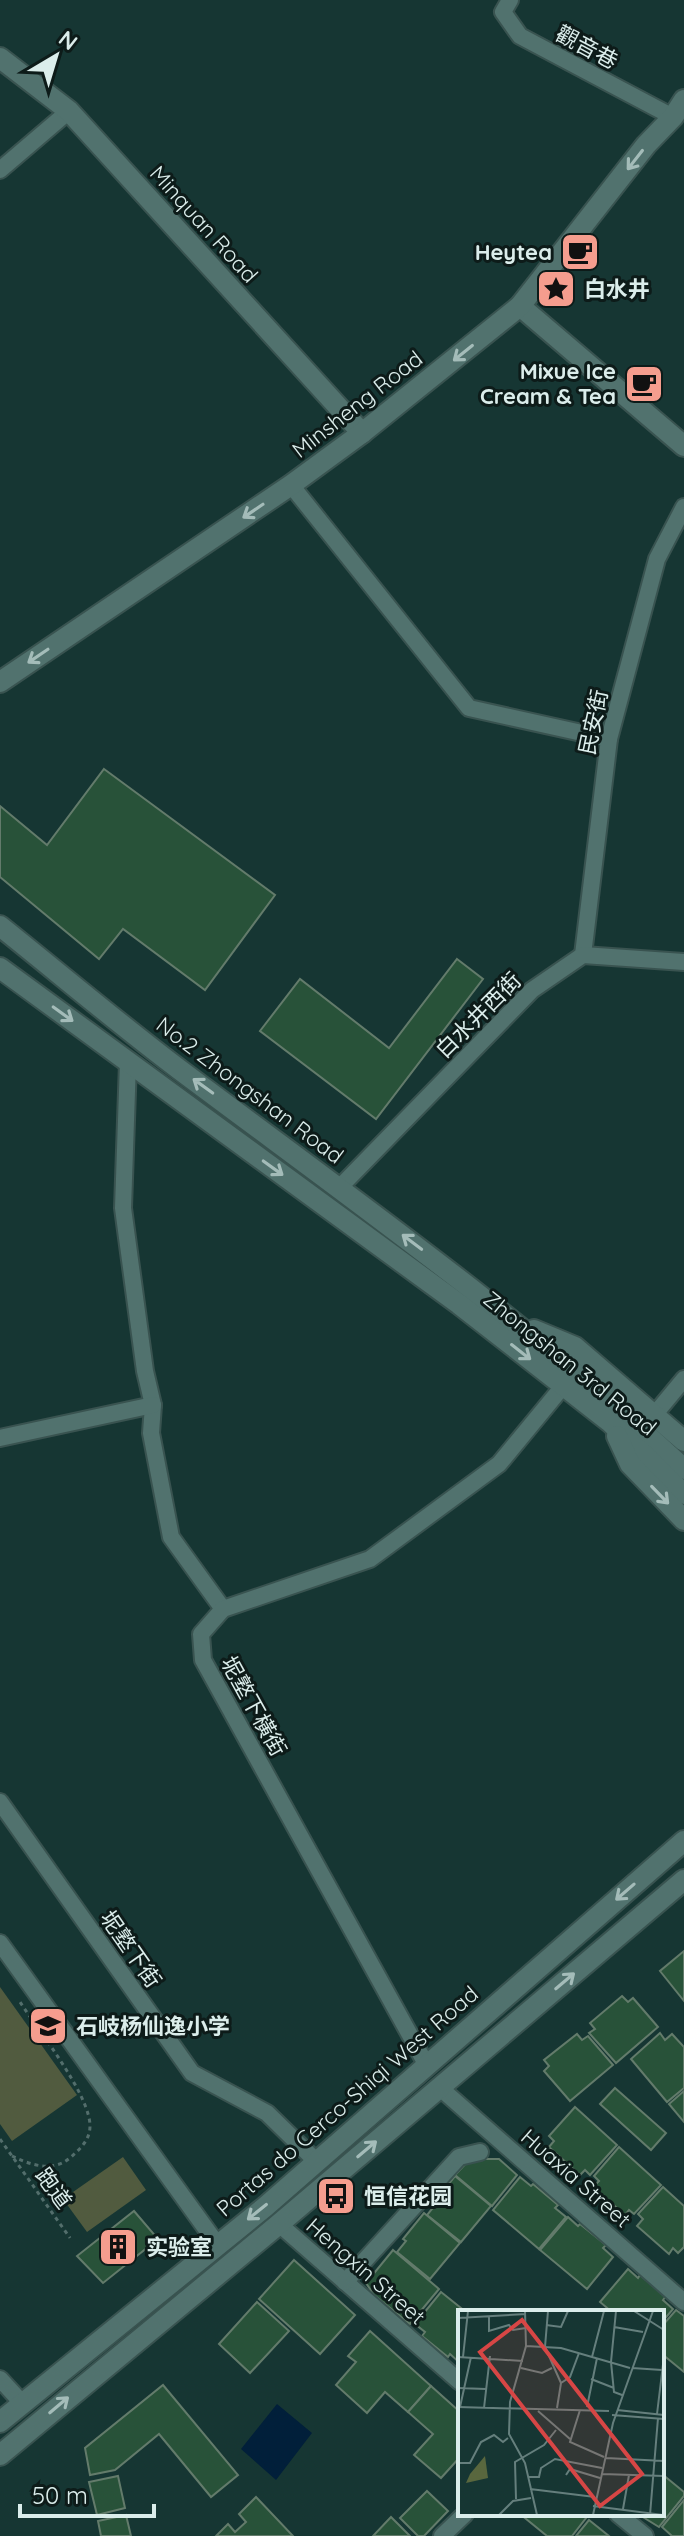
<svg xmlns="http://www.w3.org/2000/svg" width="684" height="2536" viewBox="0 0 684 2536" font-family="Quicksand,'Noto Sans SC',sans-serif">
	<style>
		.green { fill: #515b3f }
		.water { fill: #011f3a }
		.building { fill: #285239; stroke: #637b6b; stroke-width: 2 }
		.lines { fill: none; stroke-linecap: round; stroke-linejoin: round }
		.minor-casing { stroke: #395350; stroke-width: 20 }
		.tertiary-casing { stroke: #395350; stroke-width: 24 }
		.secondary-casing { stroke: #395350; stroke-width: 24 }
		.path { stroke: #536e6c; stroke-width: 3; stroke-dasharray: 4 4; stroke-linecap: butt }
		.minor { stroke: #51726e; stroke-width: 16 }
		.tertiary { stroke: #51726e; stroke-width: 20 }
		.secondary { stroke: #51726e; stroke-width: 20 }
		.oneway { stroke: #a4bcb9 }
		.labels { text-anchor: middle; stroke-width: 6; stroke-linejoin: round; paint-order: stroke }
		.street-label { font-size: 22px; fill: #dbedeb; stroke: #0d1b19 }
		.poi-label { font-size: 22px; font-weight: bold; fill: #dbedeb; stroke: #0d1b19; text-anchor: start }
		.inset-road { fill: none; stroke: #657f7d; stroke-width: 2 }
		.view { fill: #d74645; fill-opacity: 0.15; stroke: #d74645; stroke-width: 4 }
		.inset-edge { fill: none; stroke: #dbedeb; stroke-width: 4 }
	</style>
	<rect width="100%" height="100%" fill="#163633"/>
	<g class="green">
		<polygon points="0,1987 77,2095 12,2141 0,2124"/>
		<polygon points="123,2157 146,2190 87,2232 63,2199"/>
	</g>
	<polygon class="water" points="277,2404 312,2433 276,2480 241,2449"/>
	<g class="building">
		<polygon points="104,769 275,895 205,990 123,929 99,959 0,877 0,806 47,845"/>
		<polygon points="457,959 483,979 376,1119 260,1031 300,979 389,1048"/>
		<polygon points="684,1951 684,2001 660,1971"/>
		<polygon points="622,1996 628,2002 633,1998 658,2027 616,2063 589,2033 595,2029 590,2023"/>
		<polygon points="660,2033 665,2040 672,2034 684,2047 684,2088 667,2102 631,2059"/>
		<polygon points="577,2034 582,2040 588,2036 613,2065 570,2101 544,2071 549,2066 544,2060"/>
		<polygon points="615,2088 666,2133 651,2150 600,2104"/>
		<polygon points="684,2091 684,2122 669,2104"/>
		<polygon points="575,2107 617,2145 590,2175 585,2170 580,2175 549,2147 554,2141 549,2136"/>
		<polygon points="619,2147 661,2185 634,2214 629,2210 625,2215 593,2187 599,2181 594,2176"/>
		<polygon points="470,2159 499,2159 517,2175 492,2206 455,2175"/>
		<polygon points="455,2176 491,2206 461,2242 427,2215 436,2204 434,2202"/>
		<polygon points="520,2177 531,2186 533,2184 558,2205 555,2208 566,2217 539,2249 493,2210"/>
		<polygon points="663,2187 684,2206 684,2247 678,2253 673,2248 669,2254 637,2226 643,2219 638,2214"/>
		<polygon points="134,2211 158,2239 103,2283 77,2256"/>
		<polygon points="424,2213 460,2243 430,2279 397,2252 406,2241 403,2239"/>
		<polygon points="568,2217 578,2226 580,2224 606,2245 603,2248 613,2257 587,2289 540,2250"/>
		<polygon points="393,2250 439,2289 410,2324 374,2295 366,2283"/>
		<polygon points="294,2260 355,2315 320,2354 259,2299"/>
		<polygon points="628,2269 638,2278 640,2275 666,2296 663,2300 673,2309 662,2322 662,2312 612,2312 600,2302"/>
		<polygon points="441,2292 466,2312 460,2312 460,2363 450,2354 448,2357 422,2336 425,2332 415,2324"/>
		<polygon points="257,2302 289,2331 250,2373 219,2344"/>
		<polygon points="676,2310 684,2316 684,2372 662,2354 662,2326"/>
		<polygon points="370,2331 431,2386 408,2412 385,2392 367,2413 336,2385 356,2362 348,2356"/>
		<polygon points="163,2385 238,2475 211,2497 159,2434 115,2470 90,2475 85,2448"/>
		<polygon points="431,2386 460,2412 460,2457 441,2478 414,2455 433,2434 408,2412"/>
		<polygon points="662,2474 684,2492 684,2496 659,2527 638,2514 662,2514"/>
		<polygon points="118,2476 125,2508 97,2515 89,2482"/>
		<polygon points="427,2491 448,2511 424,2536 418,2536 400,2518"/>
		<polygon points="256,2497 293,2536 216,2536 228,2524 235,2532 246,2522 239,2514"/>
		<polygon points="684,2500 684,2536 672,2536 662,2527"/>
		<polygon points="520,2514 582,2514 586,2518 572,2536 547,2536"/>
		<polygon points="126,2515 131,2536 101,2536 98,2521"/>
		<polygon points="391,2517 410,2536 373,2536"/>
		<polygon points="589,2520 609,2536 576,2536"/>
	</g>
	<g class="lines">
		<g class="minor-casing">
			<g id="minor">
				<polyline points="510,0 503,12 520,36 673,117"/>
				<polyline points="0,170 69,111"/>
				<polyline points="291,485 469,708 609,739"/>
				<polyline points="583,955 609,739 657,559 684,507"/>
				<polyline points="128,1062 123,1208 145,1371 153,1405 151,1433 171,1537 223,1609"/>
				<polyline points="340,1187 532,990 583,955 684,962"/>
				<polyline points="655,1414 684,1379"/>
				<polyline points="0,1438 153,1405"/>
				<polyline points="0,1802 192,2073 267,2113 316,2161"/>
				<polyline points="0,1943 217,2244"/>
				<polyline points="426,2064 203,1660 201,1634 223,1609 370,1559 499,1464 564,1385"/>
				<polyline points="439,2087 684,2302"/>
				<polyline points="279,2224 460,2382"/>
				<polyline points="345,2282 459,2157 480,2152"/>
				<polyline points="0,2379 23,2404"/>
				<polyline points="618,2514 645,2536"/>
				<polyline points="442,2536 465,2514"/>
			</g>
		</g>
		<g class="tertiary-casing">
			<g id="tertiary">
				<polyline points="0,58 69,111 362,433"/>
				<polyline points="520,306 684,446"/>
				<polyline points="0,682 291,485 362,433 520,306 646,145 673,117 684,100"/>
			</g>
		</g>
		<g class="secondary-casing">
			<g id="secondary">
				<path d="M0,926C60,974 119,1024 180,1070C352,1199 527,1322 684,1469"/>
				<polyline points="0,968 459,1304 610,1422 684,1494"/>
				<polyline points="534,1330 575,1347 684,1441"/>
				<polyline points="617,1436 630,1464 684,1520"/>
				<polyline points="0,2422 265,2207 684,1841"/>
				<polyline points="0,2455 279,2224 684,1880"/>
			</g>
		</g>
		<g class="path">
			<polyline points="0,2139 70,2238"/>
			<path d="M12,2156C31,2165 53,2173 71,2157C80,2149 90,2140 90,2126C90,2095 39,2031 20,2002"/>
		</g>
		<use href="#minor" class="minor"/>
		<use href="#tertiary" class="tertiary"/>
		<use href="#secondary" class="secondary"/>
	</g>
	<defs><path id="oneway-shaft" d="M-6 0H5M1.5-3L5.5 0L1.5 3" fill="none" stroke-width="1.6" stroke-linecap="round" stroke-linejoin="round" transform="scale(2)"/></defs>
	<g class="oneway">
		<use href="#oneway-shaft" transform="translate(635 160) rotate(128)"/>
		<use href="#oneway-shaft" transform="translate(463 353) rotate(141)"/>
		<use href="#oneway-shaft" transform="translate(253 511) rotate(146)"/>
		<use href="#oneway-shaft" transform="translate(38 656) rotate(146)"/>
		<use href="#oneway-shaft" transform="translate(63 1014) rotate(36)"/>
		<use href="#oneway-shaft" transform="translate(203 1086) rotate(-144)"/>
		<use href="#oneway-shaft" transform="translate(273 1168) rotate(36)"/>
		<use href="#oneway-shaft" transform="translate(412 1242) rotate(-143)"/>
		<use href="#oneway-shaft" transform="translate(521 1352) rotate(38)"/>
		<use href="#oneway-shaft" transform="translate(660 1495) rotate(46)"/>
		<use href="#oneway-shaft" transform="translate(625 1892) rotate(139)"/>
		<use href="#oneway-shaft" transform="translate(565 1981) rotate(-40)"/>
		<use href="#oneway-shaft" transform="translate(367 2149) rotate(-40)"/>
		<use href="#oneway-shaft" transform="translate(257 2212) rotate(141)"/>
		<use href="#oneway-shaft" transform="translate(59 2405) rotate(-40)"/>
	</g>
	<defs>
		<g id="cafe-square" transform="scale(2)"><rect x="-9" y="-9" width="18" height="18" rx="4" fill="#f59d8e" stroke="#0d1b19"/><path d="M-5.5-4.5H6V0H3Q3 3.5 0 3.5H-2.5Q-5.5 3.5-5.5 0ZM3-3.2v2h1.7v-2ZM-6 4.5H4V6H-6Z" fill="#111"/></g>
		<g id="sight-square" transform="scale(2)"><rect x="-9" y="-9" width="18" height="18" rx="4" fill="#f59d8e" stroke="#0d1b19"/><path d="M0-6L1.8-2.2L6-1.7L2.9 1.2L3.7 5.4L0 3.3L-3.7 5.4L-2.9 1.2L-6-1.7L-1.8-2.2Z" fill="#111"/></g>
		<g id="school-square" transform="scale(2)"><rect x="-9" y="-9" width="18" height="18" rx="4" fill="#f59d8e" stroke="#0d1b19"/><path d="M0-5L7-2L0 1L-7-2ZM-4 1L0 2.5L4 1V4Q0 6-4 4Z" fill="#111"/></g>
		<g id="bus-square" transform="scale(2)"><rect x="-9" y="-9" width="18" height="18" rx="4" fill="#f59d8e" stroke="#0d1b19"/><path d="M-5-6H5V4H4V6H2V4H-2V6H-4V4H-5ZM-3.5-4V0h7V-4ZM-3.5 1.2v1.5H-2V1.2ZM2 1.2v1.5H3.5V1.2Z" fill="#111"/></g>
		<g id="building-square" transform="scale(2)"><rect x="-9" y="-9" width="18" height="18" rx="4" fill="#f59d8e" stroke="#0d1b19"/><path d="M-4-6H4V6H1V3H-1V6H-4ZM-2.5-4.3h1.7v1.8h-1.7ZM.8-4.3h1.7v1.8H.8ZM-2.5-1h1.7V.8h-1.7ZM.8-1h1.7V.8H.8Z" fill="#111"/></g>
	</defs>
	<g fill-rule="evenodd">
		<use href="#cafe-square" x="580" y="252"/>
		<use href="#sight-square" x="556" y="289"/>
		<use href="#cafe-square" x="644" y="384"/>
		<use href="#school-square" x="48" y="2026"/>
		<use href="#bus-square" x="336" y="2196"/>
		<use href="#building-square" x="118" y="2247"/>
	</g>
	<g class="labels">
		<g class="street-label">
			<text transform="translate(587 47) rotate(28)" y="8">觀音巷</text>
			<text transform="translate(204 224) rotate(48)" y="8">Minquan Road</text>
			<text transform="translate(357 404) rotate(-38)" y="8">Minsheng Road</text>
			<text transform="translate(593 722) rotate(-78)" y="8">民安街</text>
			<text transform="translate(478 1015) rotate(-45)" y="8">白水井西街</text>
			<text transform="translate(250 1090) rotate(37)" y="8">No.2 Zhongshan Road</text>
			<text transform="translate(570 1363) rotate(39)" y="8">Zhongshan 3rd Road</text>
			<text transform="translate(254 1706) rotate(61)" y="8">坭墪下橫街</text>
			<text transform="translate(131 1949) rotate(55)" y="8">坭墪下街</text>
			<text transform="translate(347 2101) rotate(-41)" y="8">Portas do Cerco-Shiqi West Road</text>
			<text transform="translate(576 2178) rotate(41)" y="8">Huaxia Street</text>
			<text transform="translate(54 2188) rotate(54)" y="8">跑道</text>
			<text transform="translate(366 2271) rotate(41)" y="8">Hengxin Street</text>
		</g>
		<g class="poi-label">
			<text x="552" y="260" text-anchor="end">Heytea</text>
			<text x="584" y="297">白水井</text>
			<text x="616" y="379" text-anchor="end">Mixue Ice<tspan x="616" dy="25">Cream &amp; Tea</tspan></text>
			<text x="76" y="2034">石岐杨仙逸小学</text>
			<text x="364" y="2204">恒信花园</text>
			<text x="146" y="2255">实验室</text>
		</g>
	</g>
	<g transform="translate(458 2310)">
		<rect width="206" height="206" fill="#163633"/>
		<path d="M27,146L30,168L8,173L12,164Z" fill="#59673e"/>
		<path class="inset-road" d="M67,1L68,36L52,92L51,124L67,153L79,205M90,1L87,37L103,73M158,1L153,52L156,82L164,85M176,1L206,20M31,7V21L51,15L55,20L68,18M0,8L68,4M88,15L103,17L110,1M156,17L185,22M68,36L103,38L172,58M0,47L65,51M5,47L10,1M134,47L146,1M63,58L84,63L94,58M174,58L204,60M133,69L156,78M0,78L28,79M0,97L151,101M2,97L13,47M129,97L139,48M26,98L32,46M99,98L103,73L112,67L121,43M122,100L112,132L146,147M159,100L206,105M80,101L112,129M199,104L206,46M154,105L206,109M148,148L206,151M0,153H12L23,132L36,125L45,132L50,128M144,164L206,166M108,165L112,159L142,168M70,167H81L83,158L97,149L144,158M72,179L137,187M58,189L57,152L86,135L98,120M135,196L205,205M165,199L171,165M41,205L55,191L73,188M135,205L155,113L195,1M192,205L200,108"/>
		<path class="view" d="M64,10L184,164L142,196L22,42Z"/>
		<rect width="206" height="206" class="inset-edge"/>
	</g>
	<g transform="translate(56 56) rotate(38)" stroke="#0d1b19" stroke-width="6" paint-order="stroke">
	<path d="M0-6L14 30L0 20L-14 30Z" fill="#dbedeb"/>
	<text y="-12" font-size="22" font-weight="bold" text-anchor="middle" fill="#dbedeb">N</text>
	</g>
	<path d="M20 2504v12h134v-12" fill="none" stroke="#dbedeb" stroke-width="4"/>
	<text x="32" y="2504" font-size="24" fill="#dbedeb" stroke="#0d1b19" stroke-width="6" paint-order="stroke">50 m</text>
</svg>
